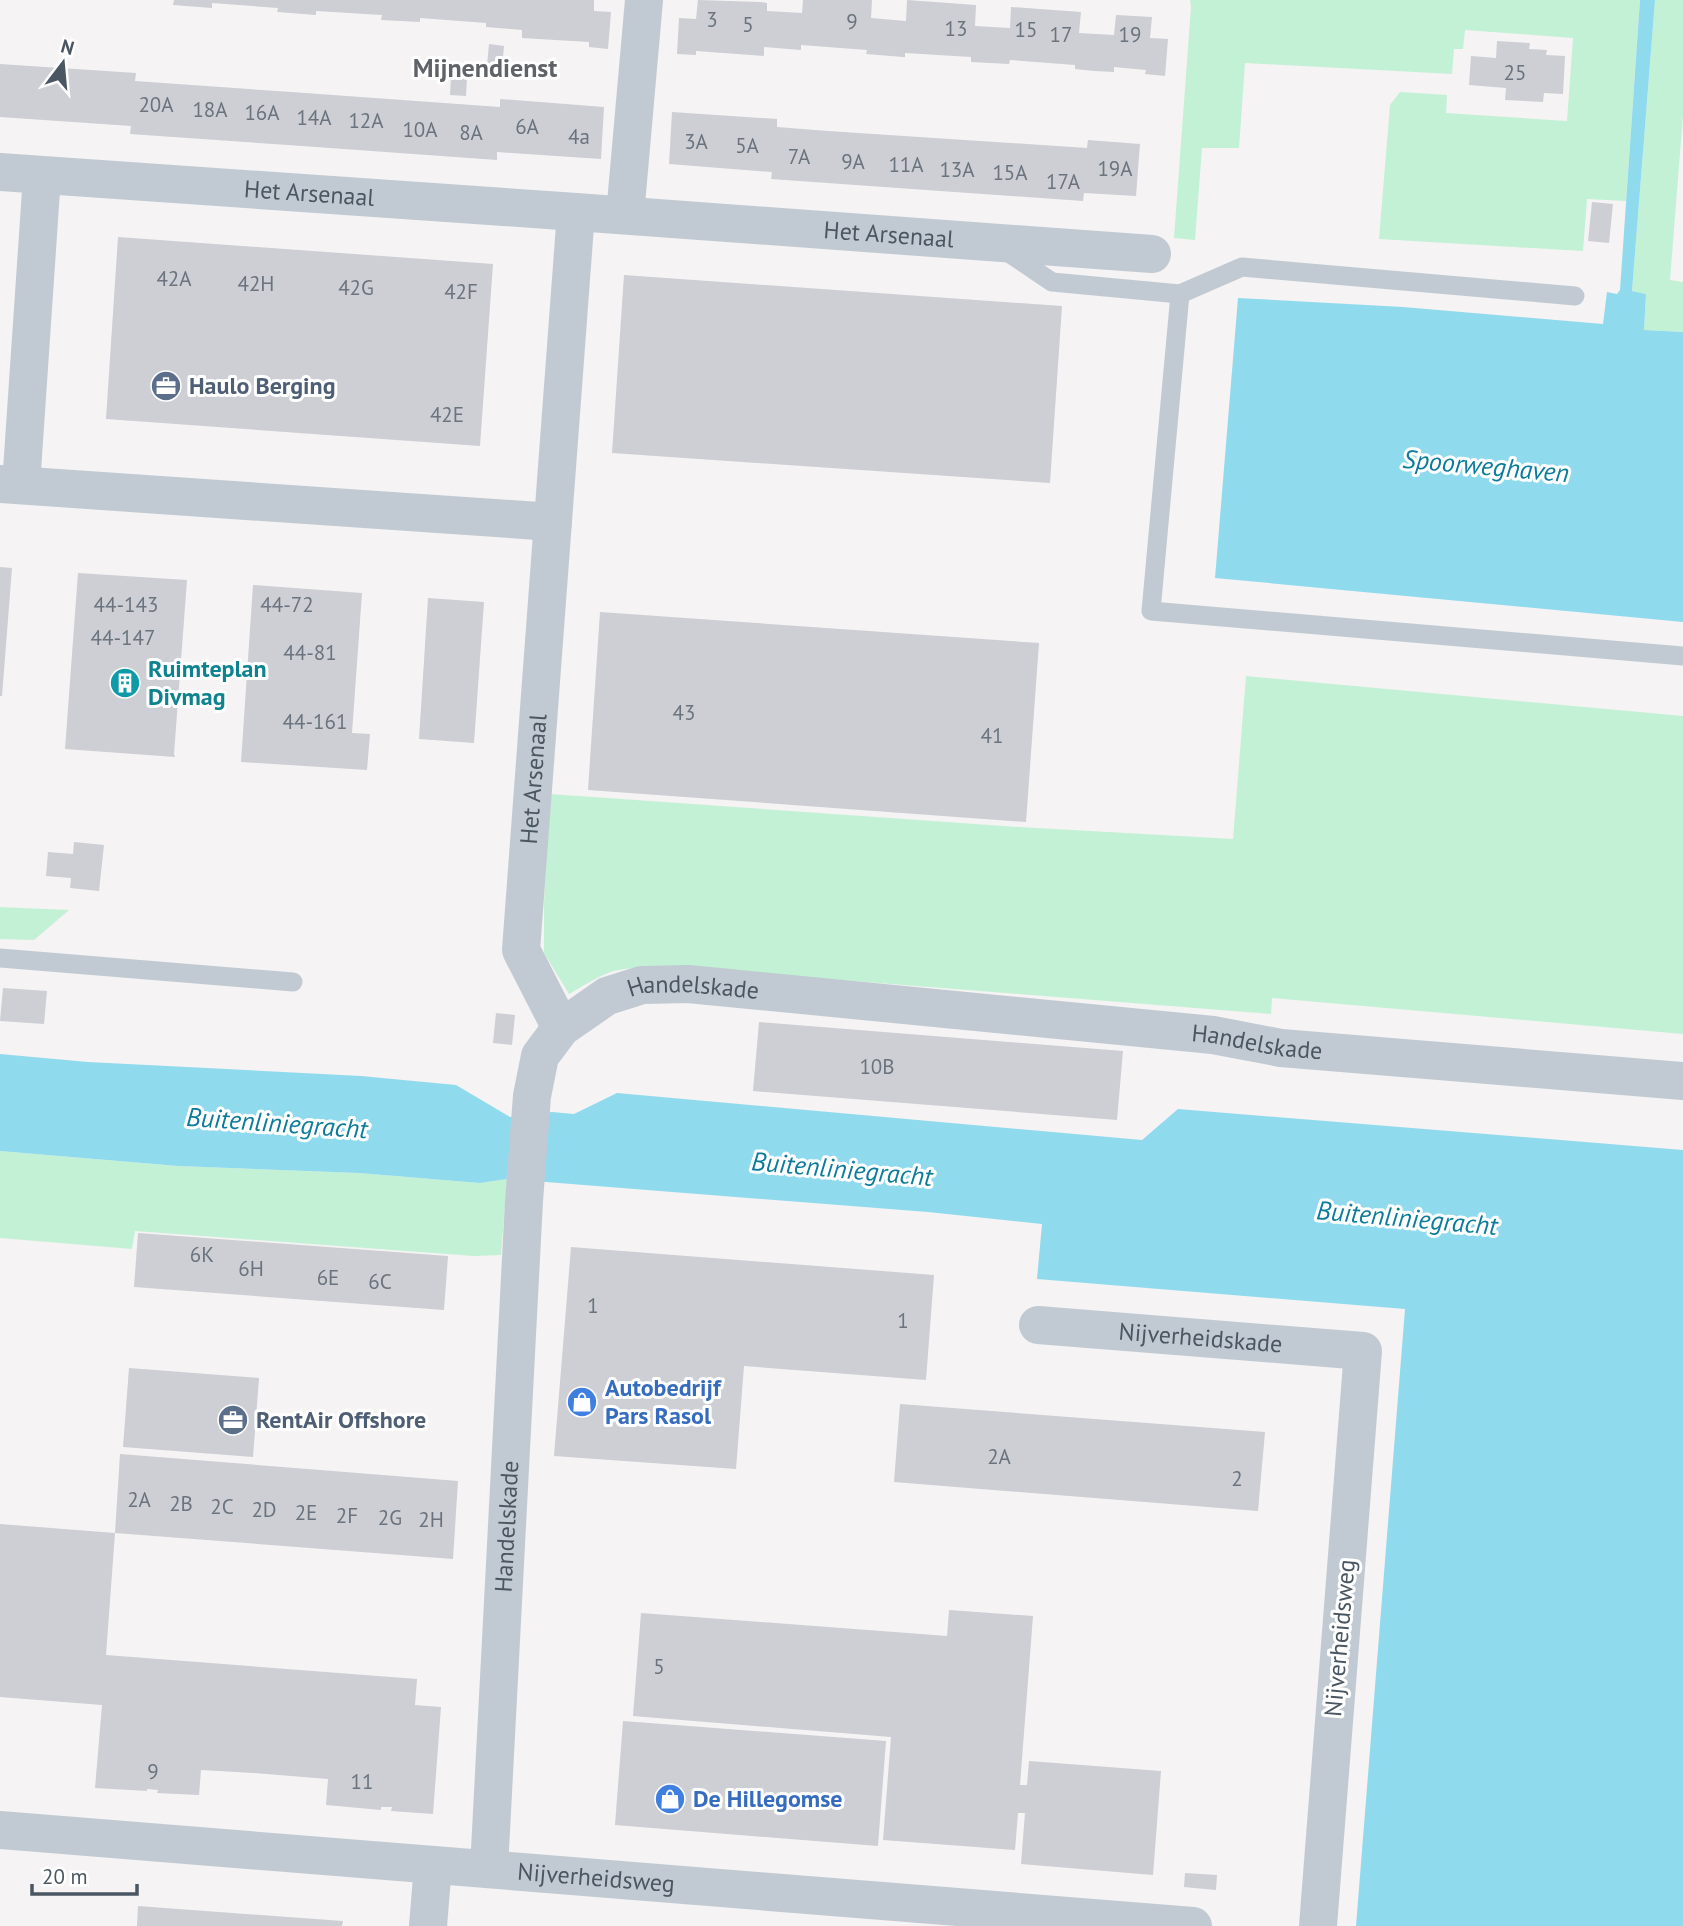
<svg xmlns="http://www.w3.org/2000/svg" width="1683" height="1926" viewBox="0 0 1683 1926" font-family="'PT Sans',sans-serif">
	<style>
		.green { fill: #c3f1d5 }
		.water { fill: #90daee }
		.building { fill: #cdcfd5 }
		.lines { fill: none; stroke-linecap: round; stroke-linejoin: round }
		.service { stroke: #c1cad2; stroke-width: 19 }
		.minor { stroke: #c1cad2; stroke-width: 38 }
		.labels { text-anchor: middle; stroke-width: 6; stroke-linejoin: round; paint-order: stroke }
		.number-label { font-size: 21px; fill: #6b747e }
		.street-label { font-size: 24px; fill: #4a5661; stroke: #fff }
		.service-label { font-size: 24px; font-weight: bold; fill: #4e5e75; stroke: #fff; text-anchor: start }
		.culture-label { font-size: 24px; font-weight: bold; fill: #0d838f; stroke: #fff; text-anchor: start }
		.shop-label { font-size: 24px; font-weight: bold; fill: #366cbe; stroke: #fff; text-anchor: start }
		.neighbourhood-label { font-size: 26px; font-weight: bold; fill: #5f6368; stroke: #fff }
		.water-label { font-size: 26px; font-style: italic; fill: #0c7c9b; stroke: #fff }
	</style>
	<rect width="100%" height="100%" fill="#f5f3f3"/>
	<g class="green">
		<polygon points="1190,0 1640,0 1626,201 1587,199 1583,251 1379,239 1390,105 1400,92 1447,95 1446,113 1567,121 1573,38 1465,30 1463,49 1454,49 1452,74 1245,63 1239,148 1202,148 1195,240 1174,238 1191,7"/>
		<polygon points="1655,0 1683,0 1683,115 1670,280 1683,282 1683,332 1644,330 1646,294 1632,291"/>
		<path d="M1246,676L1683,716V1034L1272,998L1271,1014L691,968C665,968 639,965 614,971C598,976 583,986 569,994L544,953V903L550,794L1019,827L1233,839Z"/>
		<polygon points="0,907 69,910 34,940 0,939"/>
		<polygon points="0,1151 178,1166 359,1173 480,1183 507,1179 501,1255 474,1256 135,1231 132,1249 0,1238"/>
	</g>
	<g class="water">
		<polygon points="1640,0 1655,0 1632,291 1646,294 1644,330 1683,332 1683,622 1215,578 1238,298 1403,307 1603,324 1607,292 1617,294 1620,290"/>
		<polygon points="0,1054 88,1062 361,1076 456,1085 510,1117 552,1112 574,1114 617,1093 1142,1140 1178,1109 1683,1150 1683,1926 1356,1926 1405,1309 1037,1279 1042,1224 928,1212 507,1179 480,1183 359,1173 178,1166 0,1151"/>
	</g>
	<g class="building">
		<polygon points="174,0 594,0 594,11 611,12 608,49 589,47 589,42 522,38 522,30 486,27 486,23 420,18 420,22 381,20 382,15 316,11 316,15 277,12 278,8 212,3 212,8 173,5"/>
		<polygon points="698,0 760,2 767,3 767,11 802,13 803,0 872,0 871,18 906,21 907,0 976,5 975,26 1010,28 1011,7 1081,12 1079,33 1114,35 1116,15 1152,17 1150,38 1168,39 1165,76 1145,74 1146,70 1114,67 1114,72 1094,71 1075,69 1075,65 1010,60 1009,64 971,62 971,57 905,53 905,57 903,57 866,54 867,50 801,45 801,50 764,47 764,56 696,51 696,55 677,54 679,18 696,19"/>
		<polygon points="1497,41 1530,43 1529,49 1547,50 1546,55 1565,56 1563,94 1544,93 1543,102 1505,100 1506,88 1469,85 1471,56 1496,58"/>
		<polygon points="489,44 504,46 501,78 486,76"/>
		<polygon points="0,64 136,73 135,81 291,92 500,107 500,99 604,107 601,159 497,152 497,160 288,145 130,134 131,126 0,117"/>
		<polygon points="451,77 467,77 466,96 450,95"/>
		<polygon points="672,112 777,119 777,127 828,131 1087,148 1088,140 1140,144 1136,196 1084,193 1083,201 771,179 772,172 669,164"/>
		<polygon points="1592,202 1613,204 1609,243 1588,241"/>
		<polygon points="118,237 493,264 480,446 106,419"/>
		<polygon points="624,275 1062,306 1050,483 612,453"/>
		<polygon points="0,567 12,568 2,696 0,696"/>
		<polygon points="78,573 187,580 174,754 175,757 65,749"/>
		<polygon points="253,585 362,593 352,733 370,734 367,770 241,762"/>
		<polygon points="428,598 484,602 474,743 419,739"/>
		<polygon points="600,612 1039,643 1026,822 588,790"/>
		<polygon points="74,842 104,845 99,891 70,888 71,878 46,876 48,852 73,854"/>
		<polygon points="3,988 47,991 44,1024 0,1021"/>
		<polygon points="496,1013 515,1015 512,1045 493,1043"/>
		<polygon points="759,1022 1123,1051 1117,1120 753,1091"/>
		<polygon points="138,1233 448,1256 444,1310 134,1287"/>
		<polygon points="571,1247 934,1275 926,1380 744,1366 736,1469 554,1456"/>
		<polygon points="129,1368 259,1378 253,1457 123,1447"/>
		<polygon points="900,1404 1265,1432 1258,1511 894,1482"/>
		<polygon points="120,1454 458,1481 453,1559 115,1533"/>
		<polygon points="0,1524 115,1533 106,1655 417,1679 415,1705 441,1707 433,1814 391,1811 392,1807 381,1807 381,1810 326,1805 328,1779 253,1773 201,1770 199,1795 157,1793 158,1790 147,1789 147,1791 95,1788 102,1705 0,1697"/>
		<polygon points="949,1610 1033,1616 1020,1785 1027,1785 1029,1761 1161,1771 1153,1875 1021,1864 1025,1813 1018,1813 1015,1850 883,1840 891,1737 633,1716 641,1613 947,1636"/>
		<polygon points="623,1721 886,1741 878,1846 615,1825"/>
		<polygon points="1185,1873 1217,1875 1216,1890 1184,1887"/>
		<polygon points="138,1906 343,1921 342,1926 137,1926"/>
	</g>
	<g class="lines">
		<g class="service">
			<polyline points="1006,251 1052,282 1180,294 1242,267 1575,296"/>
			<polyline points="1180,294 1151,611 1683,656"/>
			<polyline points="0,958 293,982"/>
		</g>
		<g class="minor">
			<path id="s1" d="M0,172L576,212L1152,254"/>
			<polyline points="625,215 644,0"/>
			<polyline points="0,484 553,522"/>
			<polyline points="21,485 42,176"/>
			<path id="s2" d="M561,1028L521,950L576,212"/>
			<path id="s3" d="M1038,1325L1363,1351L1318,1926"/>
			<path id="s4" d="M0,1830L1193,1926"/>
			<path id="s5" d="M489,1869L524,1201L532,1096L540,1056L561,1028L607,996L642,985L688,984L1213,1035L1281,1048L1683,1081"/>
			<polyline points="428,1926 433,1865"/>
		</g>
	</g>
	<defs>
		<g id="office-disc" transform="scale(1.575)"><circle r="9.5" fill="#5c6f8a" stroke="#fff"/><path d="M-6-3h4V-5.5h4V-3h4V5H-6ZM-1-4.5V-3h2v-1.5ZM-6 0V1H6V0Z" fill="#fff"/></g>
		<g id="building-disc" transform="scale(1.575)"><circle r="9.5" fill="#0f9aa8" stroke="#fff"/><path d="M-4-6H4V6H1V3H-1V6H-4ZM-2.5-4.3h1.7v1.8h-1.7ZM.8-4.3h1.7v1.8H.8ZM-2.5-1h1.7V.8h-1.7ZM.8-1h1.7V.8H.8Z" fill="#fff"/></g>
		<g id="shop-disc" transform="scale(1.575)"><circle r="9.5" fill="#3f7fe0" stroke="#fff"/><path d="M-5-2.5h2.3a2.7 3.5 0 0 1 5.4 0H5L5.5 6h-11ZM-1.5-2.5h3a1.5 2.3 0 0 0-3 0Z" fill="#fff"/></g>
	</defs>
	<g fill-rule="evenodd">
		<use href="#office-disc" x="166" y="386"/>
		<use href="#building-disc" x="125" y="683"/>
		<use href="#shop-disc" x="582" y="1402"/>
		<use href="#office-disc" x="233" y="1420"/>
		<use href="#shop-disc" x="670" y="1799"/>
	</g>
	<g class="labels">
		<g class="number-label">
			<text x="712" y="27">3</text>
			<text x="852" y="29">9</text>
			<text x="748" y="32">5</text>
			<text x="956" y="36">13</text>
			<text x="1026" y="37">15</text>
			<text x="1061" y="42">17</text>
			<text x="1130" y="42">19</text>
			<text x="1515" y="80">25</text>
			<text x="156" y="112">20A</text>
			<text x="210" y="117">18A</text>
			<text x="262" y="120">16A</text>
			<text x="314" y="125">14A</text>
			<text x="366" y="128">12A</text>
			<text x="527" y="134">6A</text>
			<text x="420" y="137">10A</text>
			<text x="471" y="140">8A</text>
			<text x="579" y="144">4a</text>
			<text x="696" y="149">3A</text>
			<text x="747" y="153">5A</text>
			<text x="799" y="164">7A</text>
			<text x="853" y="169">9A</text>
			<text x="906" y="172">11A</text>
			<text x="1115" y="176">19A</text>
			<text x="957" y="177">13A</text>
			<text x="1010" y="180">15A</text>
			<text x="1063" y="189">17A</text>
			<text x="174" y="286">42A</text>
			<text x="256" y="291">42H</text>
			<text x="356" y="295">42G</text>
			<text x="461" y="299">42F</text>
			<text x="447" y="422">42E</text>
			<text x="126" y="612">44-143</text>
			<text x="287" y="612">44-72</text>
			<text x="123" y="645">44-147</text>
			<text x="310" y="660">44-81</text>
			<text x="684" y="720">43</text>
			<text x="315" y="729">44-161</text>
			<text x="992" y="743">41</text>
			<text x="877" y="1074">10B</text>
			<text x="202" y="1262">6K</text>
			<text x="251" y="1276">6H</text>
			<text x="328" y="1285">6E</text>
			<text x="380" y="1289">6C</text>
			<text x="593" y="1313">1</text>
			<text x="903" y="1328">1</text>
			<text x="999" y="1464">2A</text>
			<text x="1237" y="1486">2</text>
			<text x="139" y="1507">2A</text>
			<text x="181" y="1511">2B</text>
			<text x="222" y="1514">2C</text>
			<text x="264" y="1517">2D</text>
			<text x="306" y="1520">2E</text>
			<text x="347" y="1523">2F</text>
			<text x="390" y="1525">2G</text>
			<text x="431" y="1527">2H</text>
			<text x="659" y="1674">5</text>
			<text x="153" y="1779">9</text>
			<text x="362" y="1789">11</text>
		</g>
		<g class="street-label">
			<text dy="8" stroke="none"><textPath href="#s1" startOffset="310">Het Arsenaal</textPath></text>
			<text dy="8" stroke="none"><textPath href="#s1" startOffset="891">Het Arsenaal</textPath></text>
			<text dy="8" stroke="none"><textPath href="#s2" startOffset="259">Het Arsenaal</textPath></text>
			<text dy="8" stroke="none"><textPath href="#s5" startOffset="994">Handelskade</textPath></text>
			<text dy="8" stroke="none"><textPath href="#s5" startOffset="1561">Handelskade</textPath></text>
			<text dy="8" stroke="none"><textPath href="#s3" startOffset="163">Nijverheidskade</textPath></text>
			<text dy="8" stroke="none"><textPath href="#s5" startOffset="343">Handelskade</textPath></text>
			<text transform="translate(1340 1638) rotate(-85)" y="8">Nijverheidsweg</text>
			<text dy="8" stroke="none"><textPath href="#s4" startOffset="598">Nijverheidsweg</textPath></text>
		</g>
		<g class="service-label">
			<text x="189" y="394">Haulo Berging</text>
			<text x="256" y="1428">RentAir Offshore</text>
		</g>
		<g class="culture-label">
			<text x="148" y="677">Ruimteplan<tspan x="148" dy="28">Divmag</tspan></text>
		</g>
		<g class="shop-label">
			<text x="605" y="1396">Autobedrijf<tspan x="605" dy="28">Pars Rasol</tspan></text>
			<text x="693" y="1807">De Hillegomse</text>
		</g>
		<g class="neighbourhood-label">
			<text x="485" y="77">Mijnendienst</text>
		</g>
		<g class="water-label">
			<text transform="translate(1486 466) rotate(5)" y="9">Spoorweghaven</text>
			<text transform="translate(277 1123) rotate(4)" y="9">Buitenliniegracht</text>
			<text transform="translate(842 1169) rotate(5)" y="9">Buitenliniegracht</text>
			<text transform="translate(1407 1218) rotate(5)" y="9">Buitenliniegracht</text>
		</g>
	</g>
	<g transform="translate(63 63) rotate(16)" stroke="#ffffff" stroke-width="5" paint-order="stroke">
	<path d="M0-5L12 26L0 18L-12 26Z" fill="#4a5661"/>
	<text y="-10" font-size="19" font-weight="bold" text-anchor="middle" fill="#4a5661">N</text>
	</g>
	<path d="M32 1884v10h105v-10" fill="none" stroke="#4a5661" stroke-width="3.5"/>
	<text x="42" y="1884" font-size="21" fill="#4a5661" stroke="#ffffff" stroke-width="5" paint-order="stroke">20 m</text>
</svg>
